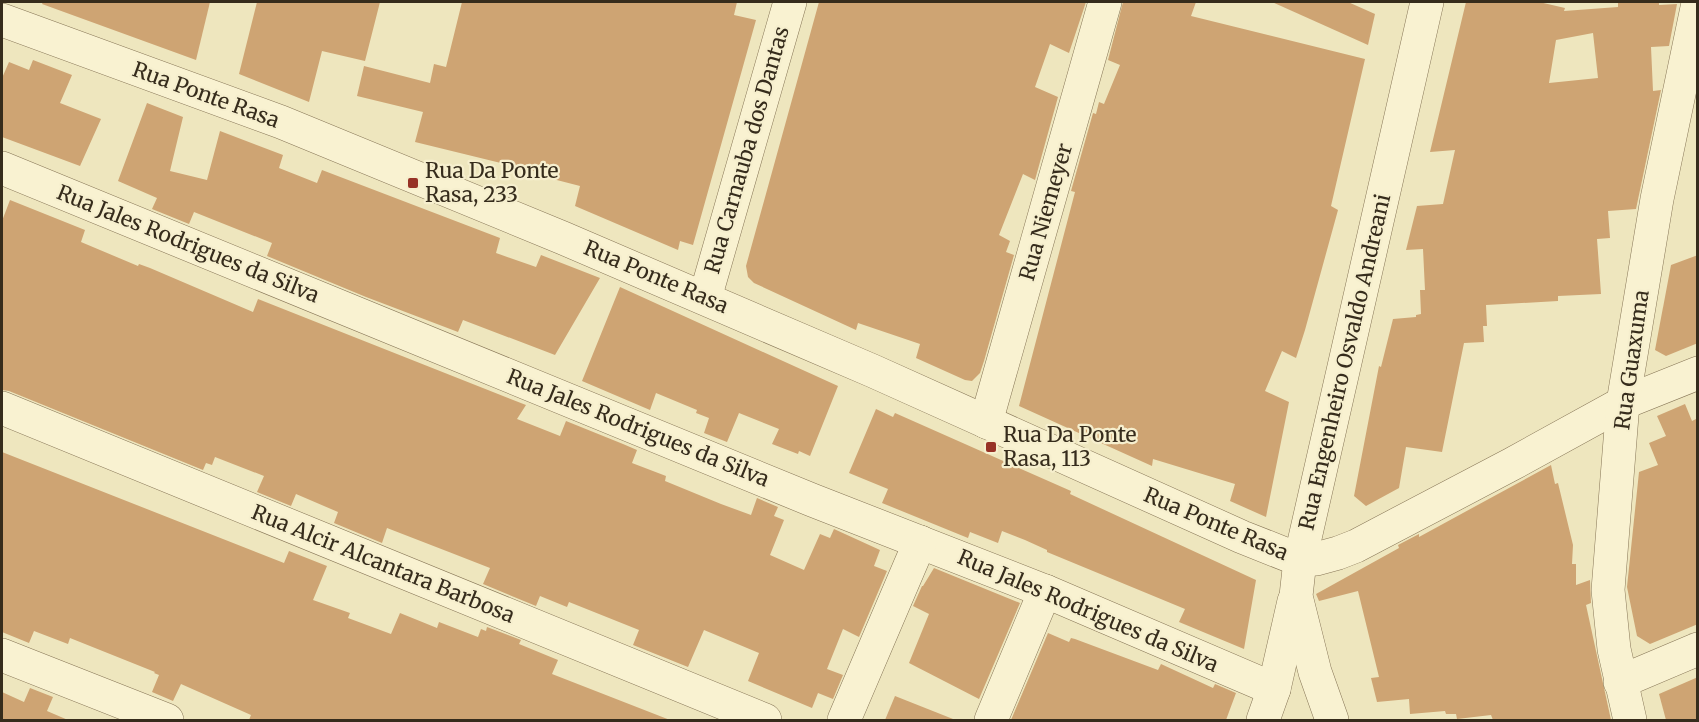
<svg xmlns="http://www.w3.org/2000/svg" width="1699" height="722" viewBox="0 0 1699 722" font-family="Merriweather,serif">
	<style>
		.building { fill: #cea473; fill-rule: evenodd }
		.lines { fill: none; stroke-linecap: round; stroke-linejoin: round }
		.minor-casing { stroke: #877657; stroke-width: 34 }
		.minor { stroke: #f9f2d1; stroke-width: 33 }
		.poi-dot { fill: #973226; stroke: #f6efce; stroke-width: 2 }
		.labels { text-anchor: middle; stroke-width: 4.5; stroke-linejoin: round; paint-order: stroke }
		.street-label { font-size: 21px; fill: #362c1c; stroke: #f6efce }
		.poi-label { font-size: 21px; fill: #362c1c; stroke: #f6efce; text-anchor: start }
	</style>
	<rect width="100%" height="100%" fill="#eee6be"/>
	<g class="building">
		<polygon points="43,2 210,2 196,60 42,4"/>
		<polygon points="257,2 380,2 365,61 322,51 309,102 239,74"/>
		<polygon points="462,2 737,2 734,15 756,20 693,245 680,241 678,250 575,206 580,186 549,178 550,175 415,142 423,112 357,96 364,66 430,83 434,64 446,67"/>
		<polygon points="819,2 1086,2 1069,53 1050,44 1035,87 1058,97 1035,180 1023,174 999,235 1010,241 1006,252 1014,255 984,361 980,373 972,381 965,380 916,358 920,344 858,323 856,330 754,283 748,277 746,266"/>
		<polygon points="1123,2 1196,2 1191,16 1365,59 1331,206 1338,210 1305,330 1296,358 1282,351 1265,391 1289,402 1266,517 1230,501 1235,484 1153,459 1152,466 1019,406 1075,192 1071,191 1093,113 1096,114 1099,102 1104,104 1120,65 1108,60"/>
		<polygon points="1272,2 1348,2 1375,14 1368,45"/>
		<path d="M1466,2H1539L1565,8L1564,11L1618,7V2H1659V5L1677,4L1669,46L1651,47L1653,91L1661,90L1636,209L1608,211L1610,238L1597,239L1601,294L1558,296V301L1486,305L1487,326H1483L1484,342L1464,343L1442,452L1406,447L1399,488L1366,506L1354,496L1379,366L1381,367L1393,319L1416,317V315L1421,314L1420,290H1425L1423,249L1406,250L1417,206L1443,204L1455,150L1430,152ZM1593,33L1598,78L1549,83L1556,40Z"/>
		<polygon points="33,60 72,75 60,103 101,119 80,166 2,137 2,78 9,62 29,70"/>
		<polygon points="147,103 183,117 170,171 207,180 220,131 283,155 279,168 317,183 322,170 500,238 496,253 536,267 541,255 600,278 555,355 463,320 458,332 366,297 267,256 272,243 194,212 189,224 152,209 157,198 118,181"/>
		<polygon points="10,200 85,230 81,242 138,266 139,264 150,268 253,312 258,299 526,405 517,419 560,436 566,421 623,444 637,450 632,463 666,476 665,481 721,504 751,515 757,498 778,507 774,516 784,520 770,555 804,570 820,534 830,538 834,529 880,550 874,566 887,571 859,637 843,629 827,669 843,675 833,699 818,693 812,708 748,681 759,653 704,630 688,667 633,645 639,630 569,602 567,607 540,596 536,606 483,584 490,568 449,552 387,528 382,543 334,523 338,512 296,494 291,506 257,492 264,476 215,457 212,465 206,463 203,470 9,391 2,390 2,221"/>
		<polygon points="1698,255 1698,343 1666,356 1655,350 1671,265"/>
		<polygon points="620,287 838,386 810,456 799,451 798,454 772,444 779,429 739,413 727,442 704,433 709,418 696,413 697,410 656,393 650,410 582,381"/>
		<polygon points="1685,404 1692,421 1698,418 1698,624 1650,644 1637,636 1627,587 1639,472 1658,465 1649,443 1666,436 1657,416"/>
		<polygon points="876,409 893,417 895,413 1071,491 1070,494 1256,580 1244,649 1179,622 1185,609 1047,552 1047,550 1025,540 1002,531 998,543 970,532 968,538 882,503 888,489 849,473"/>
		<polygon points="2,452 284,563 289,551 327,566 313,600 350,613 348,618 391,634 400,613 437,628 439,622 478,637 481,629 486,631 487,627 521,640 519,644 558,660 552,674 670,720 249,720 251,715 181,684 173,701 152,692 159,675 154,673 155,672 70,638 68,644 34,631 29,643 2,632"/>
		<polygon points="1551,465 1555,484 1558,483 1573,545 1572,564 1576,564 1576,585 1590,580 1591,603 1586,605 1611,720 1493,720 1491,715 1457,719 1456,714 1446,714 1445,711 1410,714 1409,699 1377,702 1371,678 1379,677 1358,591 1319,601 1316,594 1399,548 1398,545 1419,534 1419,537"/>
		<polygon points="934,568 1020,603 979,699 909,663 929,614 913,606 922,586 923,586"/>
		<polygon points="1048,633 1069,642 1071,638 1075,639 1158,670 1161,664 1213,688 1215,684 1236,693 1226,720 1011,720"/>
		<polygon points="1698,677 1698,720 1666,720 1659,694"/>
		<polygon points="30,688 53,697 47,711 68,720 2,720 2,692 24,702"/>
		<polygon points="895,696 953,719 953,720 885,720"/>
	</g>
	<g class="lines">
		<g class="minor-casing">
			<g id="minor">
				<polyline points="2,20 281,122 563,238 873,371 1242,537 1300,560 1316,559 1338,553 1356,546 1512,464 1623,403 1698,373"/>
				<polyline points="2,168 812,500 1045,591 1274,689"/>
				<polyline points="705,298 790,2"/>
				<polyline points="2,408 765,720"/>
				<polyline points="986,422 1105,2"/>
				<polyline points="2,655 167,720"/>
				<polyline points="1620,682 1698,649"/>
				<polyline points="844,720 920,542"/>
				<polyline points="991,720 1045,591"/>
				<polyline points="1263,720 1274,689 1294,601"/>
				<polyline points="1332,720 1315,672 1296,596 1300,560 1427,2"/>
				<polyline points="1630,720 1614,649 1608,590 1623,403 1657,199 1698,3"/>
			</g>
		</g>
		<use href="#minor" class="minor"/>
	</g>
	<g class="poi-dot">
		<rect x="407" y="177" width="12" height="12" rx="3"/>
		<rect x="985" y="441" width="12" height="12" rx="3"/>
	</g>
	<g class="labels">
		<g class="street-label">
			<text transform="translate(206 95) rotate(20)" y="7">Rua Ponte Rasa</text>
			<text transform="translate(747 150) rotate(-74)" y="7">Rua Carnauba dos Dantas</text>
			<text transform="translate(1046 212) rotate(-74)" y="7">Rua Niemeyer</text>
			<text transform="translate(188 244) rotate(22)" y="7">Rua Jales Rodrigues da Silva</text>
			<text transform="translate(656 277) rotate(23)" y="7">Rua Ponte Rasa</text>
			<text transform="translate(1632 360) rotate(-82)" y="7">Rua Guaxuma</text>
			<text transform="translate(1345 362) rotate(-77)" y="7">Rua Engenheiro Osvaldo Andreani</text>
			<text transform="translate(638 428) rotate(22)" y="7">Rua Jales Rodrigues da Silva</text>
			<text transform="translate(1216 524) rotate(23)" y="7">Rua Ponte Rasa</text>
			<text transform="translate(383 564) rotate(22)" y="7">Rua Alcir Alcantara Barbosa</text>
			<text transform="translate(1088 611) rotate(23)" y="7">Rua Jales Rodrigues da Silva</text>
		</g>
		<g class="poi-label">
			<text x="425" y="178">Rua Da Ponte<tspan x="425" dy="24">Rasa, 233</tspan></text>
			<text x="1003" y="442">Rua Da Ponte<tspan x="1003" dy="24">Rasa, 113</tspan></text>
		</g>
	</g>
	<rect width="1699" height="722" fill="none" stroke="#362c1c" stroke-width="6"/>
</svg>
